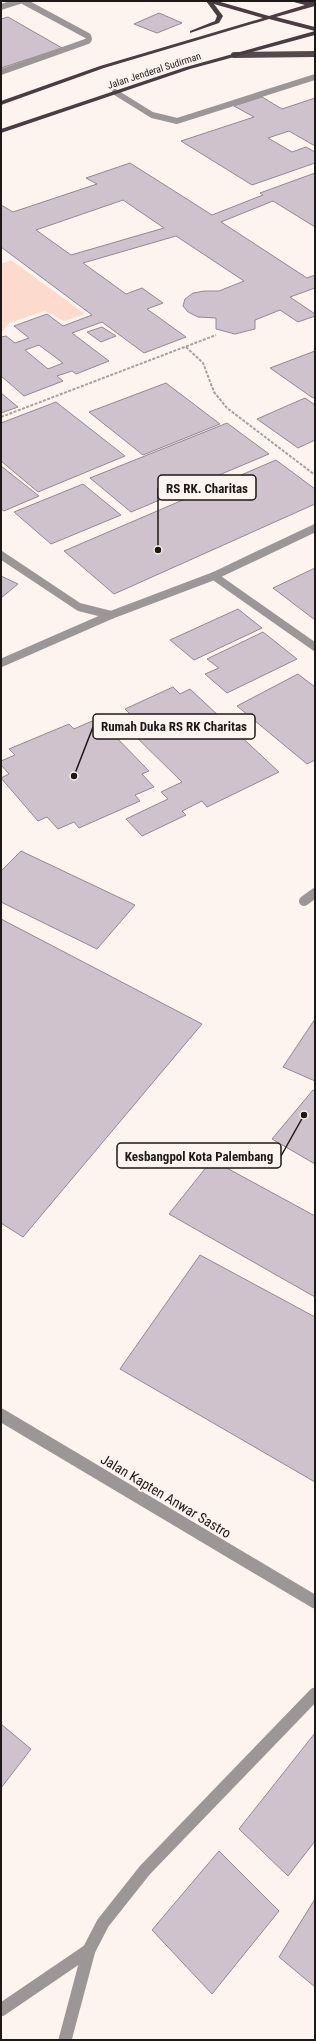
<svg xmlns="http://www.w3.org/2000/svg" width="316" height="2041" viewBox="0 0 316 2041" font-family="'Roboto Condensed',sans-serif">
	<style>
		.green { fill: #fddace }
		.building { fill: #cfc2cd; stroke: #948892; fill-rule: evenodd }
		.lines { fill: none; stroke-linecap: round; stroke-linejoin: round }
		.path { stroke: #a9a09d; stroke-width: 2; stroke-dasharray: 3 1.5; stroke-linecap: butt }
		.service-far1 { stroke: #9d9697; stroke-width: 6 }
		.service { stroke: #9d9697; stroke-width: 8 }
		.minor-far1 { stroke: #9d9697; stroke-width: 10 }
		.minor { stroke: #9d9697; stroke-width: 13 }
		.tertiary { stroke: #9d9697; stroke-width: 13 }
		.primary { stroke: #56494c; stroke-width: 6 }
		.trunk { fill: #4a3c40; fill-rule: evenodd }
		.labels { text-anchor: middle; stroke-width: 3.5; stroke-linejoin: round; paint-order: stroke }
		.far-street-label { font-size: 10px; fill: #1e1816; stroke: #fdf3ef }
		.near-street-label { font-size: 14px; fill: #1e1816; stroke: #fdf3ef }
		.leader { fill: none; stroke: #1e1816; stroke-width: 1.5 }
		.callout-dot { fill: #1e1816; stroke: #fdf3ef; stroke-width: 1.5 }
		.callout { fill: #fdf3ef; stroke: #1e1816; stroke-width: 1.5 }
		.callout-label { font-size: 13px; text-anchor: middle; font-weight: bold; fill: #1e1816 }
	</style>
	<rect width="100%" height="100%" fill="#fdf3ef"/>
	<polygon class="green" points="11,260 85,314 64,321 45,311 9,323 1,333 1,264"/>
	<g class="building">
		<polygon points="159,13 182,23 157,33 134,24"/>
		<polygon points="8,17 62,48 1,68 1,19"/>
		<polygon points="262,97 282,109 315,98 315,146 289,131 268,138 292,152 306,147 315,152 315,163 252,185 181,141 254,117 234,106"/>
		<path d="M130,163L212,215L263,195L260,193L315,173V227L273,201L221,222L307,278L315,275V288L290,297L315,314V316L298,322L280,310L255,320V329L235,334L216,329V318L198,317L188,312L183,306L185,299L193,293L205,291H219L244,281L176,236L83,263L126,294L142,288L163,303L147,309L186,337L144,353L102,322L72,333L109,361L76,374L72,371L57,376L63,381L24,396L1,376V337L6,336L15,343L29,338L14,326L47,314L63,326L92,315L1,247V205L13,212L97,184L86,178ZM123,200L164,228L71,255L36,230ZM39,345L63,363L48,369L25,350Z"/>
		<polygon points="102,327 116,336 101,342 87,332"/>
		<polygon points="315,351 315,397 313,398 270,368"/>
		<polygon points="166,383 220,424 143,455 89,412"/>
		<polygon points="1,393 18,407 1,413"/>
		<polygon points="305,398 315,405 315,440 298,448 257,419"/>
		<polygon points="56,402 125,456 38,492 1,461 1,423"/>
		<polygon points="227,423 269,454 131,512 90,478"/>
		<polygon points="276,460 315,489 315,504 114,594 64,551"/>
		<polygon points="1,466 39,496 4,511 1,509"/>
		<polygon points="83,484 121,515 51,544 14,512"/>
		<polygon points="315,568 315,620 273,588"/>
		<polygon points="1,576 18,584 1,598"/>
		<polygon points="238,609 262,628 194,660 170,640"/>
		<polygon points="263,632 297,659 227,693 205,674 219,668 207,659"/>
		<polygon points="298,674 315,687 315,760 307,764 237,706"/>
		<polygon points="173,687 180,694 190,689 279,772 207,807 202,801 182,811 186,815 142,836 126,819 168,799 161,792 182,782 120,721 132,716 125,709"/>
		<polygon points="92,721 103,734 110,731 149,771 142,774 154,787 135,795 140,801 79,828 74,822 58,829 47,817 38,821 1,778 9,774 1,765 1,761 15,755 9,749 69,724 74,729"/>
		<polygon points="21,851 135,905 97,949 1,902 1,871"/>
		<polygon points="1,919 202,1024 23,1237 1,1223"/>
		<polygon points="315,1019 315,1081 283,1067"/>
		<polygon points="313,1090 315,1091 315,1164 272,1139"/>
		<polygon points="212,1160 315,1216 315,1297 169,1214"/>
		<polygon points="200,1255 315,1317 315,1482 120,1369"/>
		<polygon points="1,1724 31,1749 1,1788"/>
		<polygon points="315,1733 315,1841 288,1876 239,1829"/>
		<polygon points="219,1851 279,1911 212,1994 152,1930"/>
		<polygon points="315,1899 315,1987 279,1957"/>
	</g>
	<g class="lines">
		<g class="path">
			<polyline points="186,347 203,363 214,392 227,408 315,475"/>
			<polyline points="1,417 216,335"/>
		</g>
		<g class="service-far1">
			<polyline points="1,7 20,1"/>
			<polyline points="1,72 88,41 89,39 88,36 23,1"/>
			<polyline points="115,92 152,115 177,121 315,77"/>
		</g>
		<g class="service">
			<polyline points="1,555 79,607 111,615"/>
			<polyline points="214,576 315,647"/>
			<polyline points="1,663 111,615 214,576 315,528"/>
		</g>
		<polyline class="minor-far1" points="304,901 315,893"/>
		<g class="minor">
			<polyline points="1,2010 89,1950"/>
			<polyline points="65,2040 89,1950 103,1923 145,1870 315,1694"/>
		</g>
		<polyline class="tertiary" points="1,1415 315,1602"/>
		<polyline class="primary" points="234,55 315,54"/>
		<g class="trunk">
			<polygon points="206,1 217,1 269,16 305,5 290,1 315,2 315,6 276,17 315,27 315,31 269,19 104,68 1,105 1,101 100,66 263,18 214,4 223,16 219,23 190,33 190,31 215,21 217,16"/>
			<polygon points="315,31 315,35 190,69 1,133 1,129 186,67"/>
		</g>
	</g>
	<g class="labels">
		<g class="far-street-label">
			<text transform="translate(154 70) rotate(-18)" y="4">Jalan Jenderal Sudirman</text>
		</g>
		<g class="near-street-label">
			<text transform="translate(166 1496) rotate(31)" y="5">Jalan Kapten Anwar Sastro</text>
		</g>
	</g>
	<path class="leader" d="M158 550L158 488M74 776L93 727M304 1115L281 1156"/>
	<g class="callout-dot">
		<circle cx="158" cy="550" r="4"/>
		<circle cx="74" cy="776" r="4"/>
		<circle cx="304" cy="1115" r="4"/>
	</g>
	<g class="callout">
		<rect x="158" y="475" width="98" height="25" rx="4"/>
		<rect x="93" y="714" width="162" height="25" rx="4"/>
		<rect x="117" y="1143" width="164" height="25" rx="4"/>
	</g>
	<g class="callout-label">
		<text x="207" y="493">RS RK. Charitas</text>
		<text x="174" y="731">Rumah Duka RS RK Charitas</text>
		<text x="199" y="1161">Kesbangpol Kota Palembang</text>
	</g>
	<rect width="316" height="2041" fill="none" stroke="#1e1816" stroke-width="4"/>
</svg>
